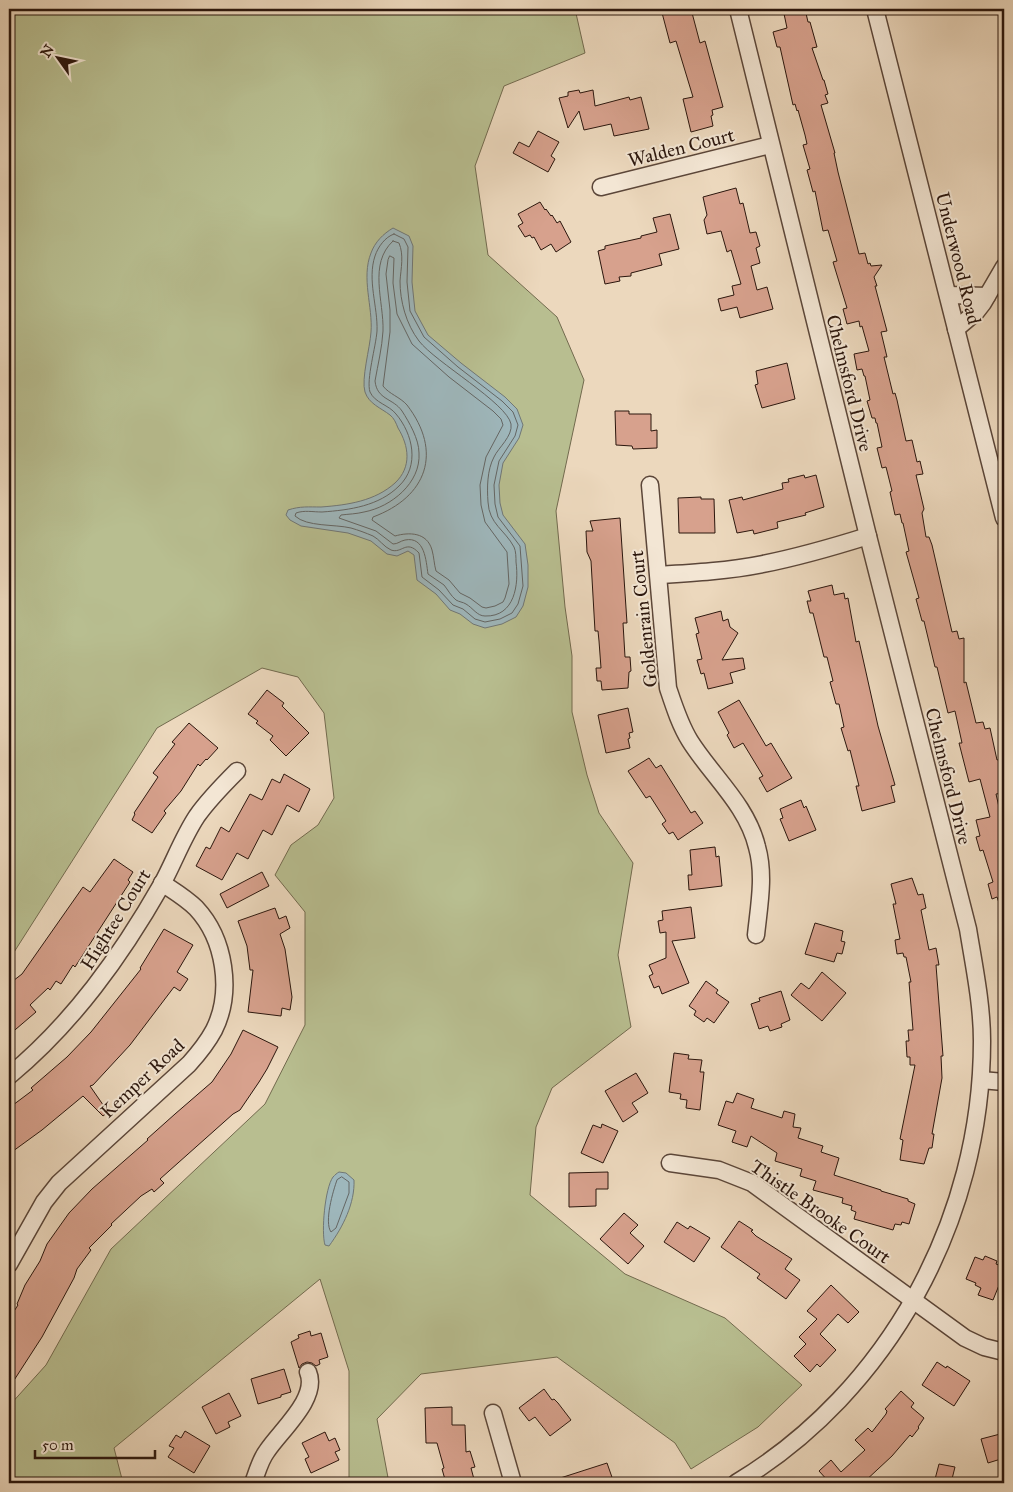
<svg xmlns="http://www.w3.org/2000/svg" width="1013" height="1492" viewBox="0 0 1013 1492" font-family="'IM FELL Great Primer',serif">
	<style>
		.green { fill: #b8be90; stroke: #726a4e }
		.water { fill: #9eb7bc; stroke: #707776 }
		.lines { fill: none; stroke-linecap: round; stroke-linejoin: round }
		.shore { stroke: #646664; stroke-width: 1 }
		.building { fill: #d7a18d; stroke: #2b160d }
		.minor-casing { stroke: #5b4639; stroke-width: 19 }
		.minor { stroke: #f3e6d4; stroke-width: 16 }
		.labels { text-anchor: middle; stroke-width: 4; stroke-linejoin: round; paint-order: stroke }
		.street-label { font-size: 19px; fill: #2b160d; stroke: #f3e6d4 }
	</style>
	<rect width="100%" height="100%" fill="#ecd8bd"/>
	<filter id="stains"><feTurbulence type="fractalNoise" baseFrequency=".004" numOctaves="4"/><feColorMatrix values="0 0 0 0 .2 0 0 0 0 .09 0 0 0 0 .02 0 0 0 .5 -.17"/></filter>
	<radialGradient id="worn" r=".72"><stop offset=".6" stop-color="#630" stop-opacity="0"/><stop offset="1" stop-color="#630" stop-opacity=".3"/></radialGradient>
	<polygon class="green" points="9,9 575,9 585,53 504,86 475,166 488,255 557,317 584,380 556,511 565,607 572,656 572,712 587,775 599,813 633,863 618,955 631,1027 552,1088 536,1127 530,1195 625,1274 725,1318 802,1385 758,1427 691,1469 675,1443 557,1357 421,1374 377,1419 389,1483 349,1483 349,1371 320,1279 114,1448 123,1483 9,1483 9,1406 46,1365 111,1249 265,1104 305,1025 305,912 275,875 291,845 318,825 334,798 324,713 298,677 262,668 157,728 9,960"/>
	<g class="water">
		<path d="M393,228L409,236L413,246L412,282L415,311L428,335L461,363L505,397L517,409L523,425L519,438L503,463L499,485L500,503L503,515L525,544L528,565V587L523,606L516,617L502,624L485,628L473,624L460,614L450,610L436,594L417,580L414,555L408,551L397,556L387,554L371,541L348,533L301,526L290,520L286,515L288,510C300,506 309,507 321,507C348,505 375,501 395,483C412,467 409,446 398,428C396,423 394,418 390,415C381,408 369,404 365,392C361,379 370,348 371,332C373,307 361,278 371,253C375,242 383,234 393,228Z"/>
		<path d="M339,1172L346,1173L354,1180C355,1203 343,1227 329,1246L325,1245C321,1232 325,1188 333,1177C335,1175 337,1173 339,1172Z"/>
	</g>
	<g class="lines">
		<g class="shore">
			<path d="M394,234L404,239L408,247L407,282L410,311L424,337L458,367L502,401L513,412L518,425L515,436L499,461L494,485L495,504L498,517L520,546L523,586L518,604L512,613L500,619L485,622L475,619L463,609L453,605L439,590L422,577L419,553C406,539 402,554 391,550C384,547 379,539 373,536C366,533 358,530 351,528C334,524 307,527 295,516L296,513C304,510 313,512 322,512C350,510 379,506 399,486C420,466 413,434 396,414C389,405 375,403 370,392C366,380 376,346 377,331C378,307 367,280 375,256C378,247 385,237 394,234Z"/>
			<path d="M393,241L399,243C404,255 401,268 400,281C400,301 406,324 419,341C435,362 507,403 511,424C513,436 498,448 494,457C487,470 487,488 488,502C489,524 505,530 514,547C516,551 516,558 516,562C519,584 515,617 485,616C477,616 473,608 466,604C463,602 459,602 456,600C451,596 448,590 444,585C439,581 433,578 428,574C426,561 425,536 405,540C400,541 398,544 393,544L376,531L339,518L341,515C349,514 356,514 364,512C391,507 421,483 419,453C419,439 409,422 402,411C393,398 377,400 375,381C378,364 382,348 383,331C384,301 368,264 393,241Z"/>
			<path d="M390,256L394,258L393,283L397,314L412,344L449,377L493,411L501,419L503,425L486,457L480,485L481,505L485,522L507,552L509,584L505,598L503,602L495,606L486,608L482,607L470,598L460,593L449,580L436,571C434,564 434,557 432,550C427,532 409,532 395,536L372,520L373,517C427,497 443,452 407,405C400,397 389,394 383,386L390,332V310L386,274L388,260Z"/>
			<path d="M342,1177L349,1182V1193L336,1228L331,1232C324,1222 333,1191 337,1180Z"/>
		</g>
	</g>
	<g class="building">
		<polygon points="661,9 691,9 700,43 705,41 723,107 712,110 713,115 711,116 713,126 691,132 683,99 693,97 676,41 670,43"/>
		<polygon points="783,9 805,9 808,22 810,22 817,47 812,48 823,80 824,80 828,94 825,95 828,103 821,105 835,153 834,153 838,172 859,254 865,253 868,264 870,263 871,266 882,265 874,277 877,286 875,286 887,331 881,332 887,357 884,357 893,394 895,393 897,400 906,441 912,440 917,462 920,461 923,474 916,475 924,509 922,513 926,537 929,537 932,545 952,632 957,631 959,639 964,638 964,683 966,682 976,723 983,722 985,729 990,728 997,760 1001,759 1004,772 1004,793 996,794 1004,829 1004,909 1001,909 997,897 992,899 988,884 993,882 983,850 980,851 976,837 980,836 976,820 990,817 980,779 969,782 959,743 962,743 955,711 948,713 937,667 935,667 924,621 922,621 916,599 919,598 906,552 909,551 903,523 902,523 900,514 895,515 890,492 892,491 886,467 882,468 877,448 882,447 877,423 876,423 875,418 872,418 867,401 870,400 865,376 864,376 862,369 857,370 854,354 869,351 862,326 860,327 859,321 847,324 843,309 847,308 833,262 837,261 828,230 823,231 815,191 813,192 807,170 810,169 803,145 807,144 805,135 798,110 797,111 795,104 793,105 780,47 777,47 773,32 787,28"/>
		<polygon points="579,90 580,93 593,90 595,106 629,97 630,100 641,97 649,129 614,136 611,124 584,130 579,111 568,128 559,98 568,96 568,92"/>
		<polygon points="538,131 559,142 551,156 555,159 548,172 513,153 519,142 529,147"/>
		<polygon points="736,188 740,204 743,203 750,233 756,232 760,246 756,248 760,263 751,266 757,290 767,287 773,309 740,318 737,307 721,311 718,299 734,295 732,286 741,284 731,250 727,252 721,231 707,234 704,220 707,215 703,197"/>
		<polygon points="540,202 545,210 546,209 551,216 552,215 557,223 560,221 571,242 556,252 551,244 541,250 534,237 532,238 530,235 525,237 518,226 523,223 518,214"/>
		<polygon points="670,214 679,249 659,254 662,265 631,273 631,276 619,277 620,281 605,284 598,251 605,249 605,246 641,238 641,236 657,232 653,218"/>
		<polygon points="787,363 795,399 762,408 755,385 758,384 756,371"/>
		<polygon points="615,411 629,411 629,414 651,414 651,431 657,430 657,448 633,449 632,446 616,445"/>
		<polygon points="804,475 805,478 816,475 824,507 805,513 806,515 777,522 778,528 754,534 753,530 737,533 729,500 742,497 743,500 783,489 782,483 789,482 788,479"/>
		<polygon points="701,497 701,499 714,499 715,533 679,533 678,498"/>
		<polygon points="620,518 627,623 623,623 625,657 630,657 631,671 629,672 628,688 602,690 601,681 597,681 596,668 601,668 599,641 598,631 595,631 591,561 587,552 586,531 593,531 590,521"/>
		<polygon points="832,585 834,595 844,593 845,599 848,598 856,642 859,641 878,726 895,785 891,786 895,802 862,811 856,786 859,786 850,750 848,751 841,728 844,727 839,704 836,704 830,682 833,681 827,657 824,657 813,613 810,613 807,601 811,601 808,591"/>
		<polygon points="721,611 723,621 728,619 730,627 738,633 722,660 743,658 745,669 730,673 733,683 708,689 704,673 701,674 697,660 702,659 696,634 699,633 695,618"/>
		<polygon points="267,690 284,703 282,706 309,733 286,756 270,740 273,736 256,723 258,721 248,714"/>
		<polygon points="739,700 766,746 771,743 792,778 767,792 759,778 763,776 743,743 734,748 727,735 729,733 718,712"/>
		<polygon points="628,708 633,732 629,733 630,738 628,739 630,748 606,753 598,715"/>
		<polygon points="189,723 218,748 207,760 206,759 200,766 198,764 181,791 164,811 166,813 152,833 132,820 135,814 134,813 158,777 153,773 175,744 172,742"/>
		<polygon points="649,758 656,768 661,765 691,813 695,811 703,823 678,840 673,832 669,834 662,824 666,821 650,796 646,798 628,771"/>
		<polygon points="284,774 310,789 299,812 287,805 272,835 263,830 248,859 237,853 222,880 196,866 206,847 210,849 221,827 229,832 250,794 262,800 272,779 280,783"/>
		<polygon points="801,800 804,808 806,806 816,830 789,841 780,819 783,818 780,809"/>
		<polygon points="715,847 716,857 719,856 722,886 689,890 688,875 692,875 690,850"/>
		<polygon points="114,859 133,872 128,880 130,882 75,967 73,965 61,984 56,981 50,990 48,988 30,1005 36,1012 9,1035 9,984 22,974 83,887 90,892"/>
		<polygon points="262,872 269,886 227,908 220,894"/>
		<polygon points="912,878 918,895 923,894 926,908 921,910 929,950 936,948 939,965 936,965 943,1056 941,1056 942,1078 932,1134 934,1134 932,1148 929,1148 924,1164 900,1160 903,1140 900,1139 915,1065 910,1065 910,1057 907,1057 906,1041 909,1041 908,1030 913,1030 909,982 911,982 906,957 904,957 903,953 897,954 895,940 900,939 893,904 896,904 891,884"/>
		<polygon points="691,907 695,938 672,941 689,983 662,994 659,986 654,988 649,976 653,974 649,965 666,958 666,932 660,933 658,921 663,920 662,911"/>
		<polygon points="275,908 279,919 286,916 290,928 280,934 285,949 292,997 290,1010 282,1008 281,1016 248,1012 253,970 250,970 247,946 238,921"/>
		<polygon points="815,923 843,931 841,941 845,942 842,954 837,953 834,962 805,954"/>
		<polygon points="164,929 193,945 177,972 188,979 180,991 174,987 130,1045 93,1085 90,1086 108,1112 103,1116 83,1096 42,1130 9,1154 9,1108 33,1090 31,1088 67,1057 91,1032 141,969 140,968"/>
		<polygon points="822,972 846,993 822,1021 791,995 801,983 809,989"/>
		<polygon points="706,981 718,990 716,993 729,1002 714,1023 707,1018 704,1022 694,1015 696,1011 689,1006"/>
		<polygon points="781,991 790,1020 781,1024 782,1027 770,1031 768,1026 759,1029 751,1004 760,1001 759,998"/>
		<polygon points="243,1030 278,1047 267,1069 259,1082 240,1110 233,1114 160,1179 164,1183 154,1192 152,1189 141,1196 111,1224 112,1225 89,1248 91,1250 77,1269 74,1278 42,1337 9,1388 9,1319 18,1305 17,1304 25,1285 40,1261 47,1244 69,1213 92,1189 148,1140 147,1139 175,1114 212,1082 231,1054"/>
		<polygon points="674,1053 689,1055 688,1059 702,1060 700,1072 704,1072 700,1110 686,1108 687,1100 680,1099 681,1094 669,1092"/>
		<polygon points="636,1073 648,1093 632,1103 638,1112 623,1122 605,1091"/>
		<polygon points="737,1093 754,1099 751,1108 782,1118 784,1111 795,1114 793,1127 801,1128 798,1138 823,1146 821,1152 839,1158 834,1175 881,1190 881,1191 908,1199 908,1201 915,1204 909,1224 902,1222 901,1225 895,1224 893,1230 854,1219 856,1212 851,1210 852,1206 842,1203 843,1198 813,1190 816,1181 800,1176 802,1169 775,1161 777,1153 751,1136 747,1147 732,1142 736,1131 718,1125 726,1101 733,1103"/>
		<polygon points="602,1124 618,1131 603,1163 581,1153 593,1125 601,1128"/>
		<polygon points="608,1172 608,1189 596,1189 596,1206 569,1207 569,1173"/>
		<polygon points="624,1213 638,1225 630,1233 644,1246 628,1264 600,1239"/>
		<polygon points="739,1221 753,1230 751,1231 756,1236 792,1259 785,1269 800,1280 786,1299 757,1278 760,1274 721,1247"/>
		<polygon points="677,1222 688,1229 690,1226 710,1238 694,1262 664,1242"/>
		<polygon points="985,1256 997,1261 996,1264 1004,1267 1004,1273 993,1300 978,1295 981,1288 975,1285 976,1283 966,1279 975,1257 983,1260"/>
		<polygon points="831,1285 859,1312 848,1323 838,1314 820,1334 836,1350 820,1367 817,1364 810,1372 794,1356 806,1344 799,1337 817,1319 807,1311"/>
		<polygon points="310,1331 311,1336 321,1333 328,1357 319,1360 320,1364 316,1366 312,1363 307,1362 302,1364 299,1368 291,1342 299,1338 298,1335"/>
		<polygon points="937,1362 946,1368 947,1366 970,1381 954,1406 922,1385"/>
		<polygon points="284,1369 291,1392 281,1395 281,1397 258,1404 251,1379"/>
		<polygon points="544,1389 552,1400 554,1399 558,1403 571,1420 550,1436 535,1417 529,1421 519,1408"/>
		<polygon points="901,1391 914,1403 911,1407 924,1418 918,1427 919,1428 912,1437 910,1435 892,1456 863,1483 828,1483 829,1482 819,1471 831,1460 841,1472 865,1450 855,1440 868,1428 872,1432 886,1414 887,1411 885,1409"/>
		<polygon points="229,1393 241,1416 228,1422 230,1427 216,1434 202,1407"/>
		<polygon points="452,1407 452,1425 465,1425 466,1452 470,1451 475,1467 471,1468 475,1483 446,1483 442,1469 444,1468 437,1443 426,1443 425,1408"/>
		<polygon points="185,1431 210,1446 194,1473 168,1457 174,1448 169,1446 176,1435 181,1438"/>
		<polygon points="325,1432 329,1441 335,1438 340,1450 335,1452 339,1460 311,1473 305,1459 309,1457 302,1443"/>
		<polygon points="1004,1433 1004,1458 988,1463 981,1439"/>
		<polygon points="607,1463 614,1483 552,1483 551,1481"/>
		<polygon points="939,1464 955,1467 951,1483 934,1483"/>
	</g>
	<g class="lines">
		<g class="minor-casing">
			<g id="minor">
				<polyline points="875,9 1004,518"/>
				<polyline points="601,187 770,145"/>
				<polyline points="948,295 987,296"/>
				<polyline points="956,329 976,312 983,303 1004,267"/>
				<path d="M650,485L668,688C674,706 680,725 690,741C712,776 747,805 757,847C765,875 759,906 756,935"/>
				<path d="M659,575C693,573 728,571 763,564C798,557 833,547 868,536"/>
				<path d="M9,1076C73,1023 121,956 162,884C174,862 183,837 197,816C209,799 223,785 237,771"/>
				<polyline points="981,1080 1004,1082"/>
				<polyline points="670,1163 719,1170 752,1183 965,1338 984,1347 1004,1352"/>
				<path d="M9,1264L44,1202L59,1183L189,1064C198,1054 207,1043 214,1030C233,992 225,939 196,908C186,898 174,891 162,883"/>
				<polyline points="493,1413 513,1483"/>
				<path d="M253,1483C257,1473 260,1460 267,1451C281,1430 319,1398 308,1372"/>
				<path d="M736,1483C889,1391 982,1219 982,1041C982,1004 974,966 968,929L868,536L738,9"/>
			</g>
		</g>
		<use href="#minor" class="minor"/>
	</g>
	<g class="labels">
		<g class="street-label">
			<text transform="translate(681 147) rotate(-14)" y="7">Walden Court</text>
			<text transform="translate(959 258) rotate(76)" y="7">Underwood Road</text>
			<text transform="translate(850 383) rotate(76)" y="7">Chelmsford Drive</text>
			<text transform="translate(643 619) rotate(-96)" y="7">Goldenrain Court</text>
			<text transform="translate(949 776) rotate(76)" y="7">Chelmsford Drive</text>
			<text transform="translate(115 919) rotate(-58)" y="7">Hightee Court</text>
			<text transform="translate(142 1078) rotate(-43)" y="7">Kemper Road</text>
			<text transform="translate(821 1211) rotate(35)" y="7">Thistle Brooke Court</text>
		</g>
	</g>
	<rect width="1013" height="1492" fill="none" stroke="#ecd8bd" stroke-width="30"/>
	<rect x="10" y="10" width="993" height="1472" fill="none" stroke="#2b160d" stroke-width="2.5"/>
	<rect x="15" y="15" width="983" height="1462" fill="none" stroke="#2b160d"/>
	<g transform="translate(58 58) rotate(303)" stroke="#f3e6d4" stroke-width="4" paint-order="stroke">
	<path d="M0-4L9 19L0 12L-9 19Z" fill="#2b160d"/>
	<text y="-8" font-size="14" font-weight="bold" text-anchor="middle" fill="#2b160d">N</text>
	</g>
	<path d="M35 1450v8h120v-8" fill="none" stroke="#2b160d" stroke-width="2.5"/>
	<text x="42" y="1450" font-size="15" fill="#2b160d" stroke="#f3e6d4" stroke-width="4" paint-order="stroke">50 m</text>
	<rect width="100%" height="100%" filter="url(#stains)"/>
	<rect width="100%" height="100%" fill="url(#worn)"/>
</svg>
